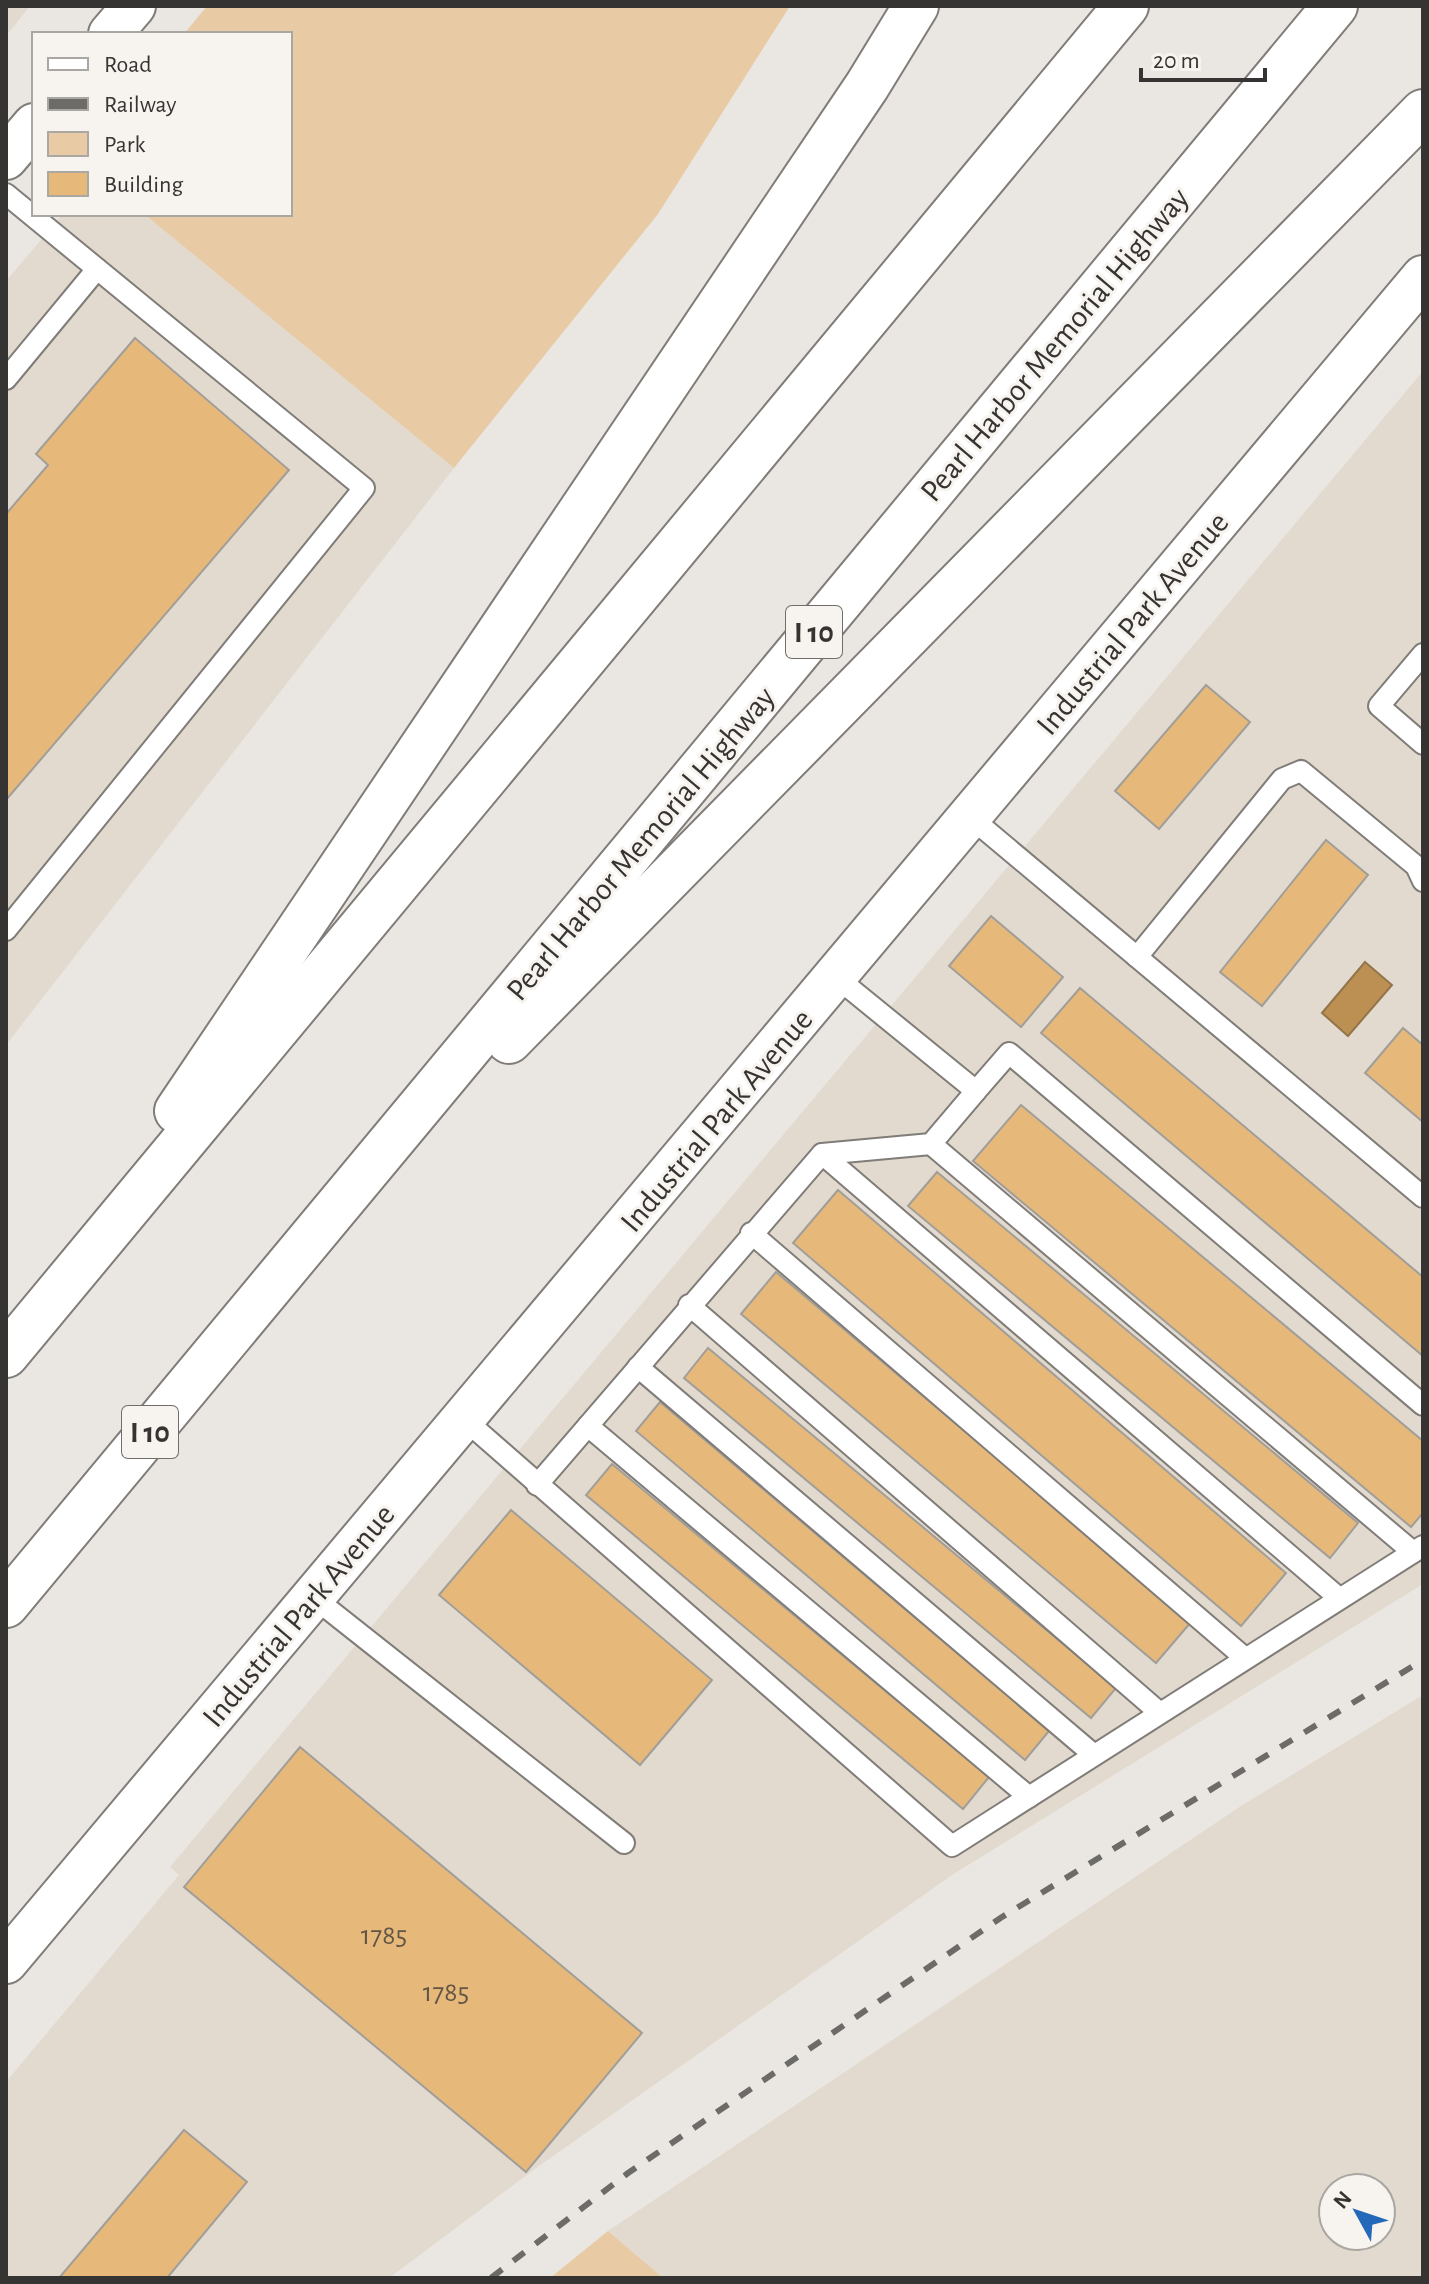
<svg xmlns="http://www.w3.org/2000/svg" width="1429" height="2284" viewBox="0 0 1429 2284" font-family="'Alegreya Sans',sans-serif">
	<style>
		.built { fill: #e2dacf; fill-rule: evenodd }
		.green { fill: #e8cba4 }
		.water { fill: #bc9053; stroke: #947449; stroke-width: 2 }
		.building { fill: #e6b97b; stroke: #a19e99; stroke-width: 2 }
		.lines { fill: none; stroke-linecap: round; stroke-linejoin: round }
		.service-casing { stroke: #807c78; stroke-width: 24 }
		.minor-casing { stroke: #807c78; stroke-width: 46 }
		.motorway-casing { stroke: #807c78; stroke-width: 48 }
		.service { stroke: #fff; stroke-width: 20 }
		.minor { stroke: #fff; stroke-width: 42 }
		.motorway { stroke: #fff; stroke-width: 44 }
		.rail { stroke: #6d6b68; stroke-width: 6; stroke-dasharray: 14 14; stroke-linecap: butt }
		.labels { text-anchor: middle; stroke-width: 6; stroke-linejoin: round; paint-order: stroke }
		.number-label { font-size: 28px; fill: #625544 }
		.shield { fill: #f7f4ef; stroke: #706e6b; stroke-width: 2 }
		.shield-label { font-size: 30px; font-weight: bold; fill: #363432 }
		.street-label { font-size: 32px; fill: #363432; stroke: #f7f4ef }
	</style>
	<rect width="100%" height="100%" fill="#eae6e2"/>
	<g class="built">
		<polygon points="6,6 30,6 6,36"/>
		<polygon points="63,214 144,214 454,468 6,1045 6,281"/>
		<polygon points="1423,371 1423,1584 952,1875 532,2171 389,2278 6,2278 6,2082 179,1875 170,1867"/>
		<path d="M1423,1695V2278H663L608,2231L1241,1806ZM1333,2188H1381V2236H1333Z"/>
	</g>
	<g class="green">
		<polygon points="207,6 790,6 658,214 454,468 144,214 290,214 290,34 184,34"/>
		<polygon points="608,2231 663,2278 550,2278"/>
	</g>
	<polygon class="water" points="1365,962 1392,985 1348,1036 1322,1013"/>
	<g class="building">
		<polygon points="135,338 289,470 6,800 6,514 48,465 36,454"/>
		<polygon points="1206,685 1250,722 1159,829 1115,791"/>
		<polygon points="1326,840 1368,875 1262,1006 1220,972"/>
		<polygon points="991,916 1063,977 1021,1027 949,966"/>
		<polygon points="1080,988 1423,1277 1423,1356 1041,1033"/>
		<polygon points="1403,1028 1423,1045 1423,1122 1365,1073"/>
		<polygon points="1021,1105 1423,1441 1423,1513 1411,1527 973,1161"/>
		<polygon points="937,1172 1358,1523 1330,1558 908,1206"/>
		<polygon points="838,1190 1286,1573 1241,1626 793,1243"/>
		<polygon points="776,1272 1191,1622 1156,1663 741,1314"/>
		<polygon points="708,1348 1116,1688 1091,1718 684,1378"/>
		<polygon points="660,1402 1049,1731 1025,1760 636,1431"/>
		<polygon points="612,1464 989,1777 963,1809 586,1495"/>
		<polygon points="511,1510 712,1680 640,1765 439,1595"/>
		<polygon points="300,1747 642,2033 526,2172 184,1887"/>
		<polygon points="184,2130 247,2182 167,2278 59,2278"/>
	</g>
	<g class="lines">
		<g class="service-casing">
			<g id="service">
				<polyline points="6,194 364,488 6,930"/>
				<polyline points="6,379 97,269"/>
				<polyline points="1423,654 1379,706 1423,744"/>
				<polyline points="969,816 1423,1197"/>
				<polyline points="1137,957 1282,779 1301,771 1416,866 1423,881"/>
				<polyline points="836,977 976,1091 1009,1053 1423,1405"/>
				<polyline points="931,1144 1413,1552"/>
				<polyline points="822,1154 1339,1598"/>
				<polyline points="751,1233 1245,1658"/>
				<polyline points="689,1305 1160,1713"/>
				<polyline points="638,1367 1094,1755"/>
				<polyline points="464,1419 952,1846 1423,1546"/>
				<polyline points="588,1426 1029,1797"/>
				<polyline points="537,1485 822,1154 931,1144 976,1091"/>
				<polyline points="313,1597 624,1843"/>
			</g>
		</g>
		<g class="minor-casing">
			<g id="minor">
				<polyline points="110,34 134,6"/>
				<polyline points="6,158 34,125"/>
				<polyline points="6,1962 1423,277"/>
			</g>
		</g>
		<g class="motorway-casing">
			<g id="motorway">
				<polyline points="509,1041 1423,112"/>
				<polyline points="177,1111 867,86 916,6"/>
				<polyline points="6,1355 1126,6"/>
				<polyline points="6,1605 1335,6"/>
			</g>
		</g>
		<use href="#service" class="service"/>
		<use href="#minor" class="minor"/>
		<use href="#motorway" class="motorway"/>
		<polyline class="rail" points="491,2278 628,2173 1002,1917 1423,1660"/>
	</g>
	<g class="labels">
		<g class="number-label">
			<text x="384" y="1944">1785</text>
			<text x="446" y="2001">1785</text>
		</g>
		<g class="shield">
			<rect x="786" y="606" width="56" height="52" rx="6"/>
			<rect x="122" y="1406" width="56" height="52" rx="6"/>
		</g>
		<g class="shield-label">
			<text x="814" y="642">I 10</text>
			<text x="150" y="1442">I 10</text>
		</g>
		<g class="street-label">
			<text transform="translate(1054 344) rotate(-50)" y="11">Pearl Harbor Memorial Highway</text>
			<text transform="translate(1132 623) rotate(-50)" y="11">Industrial Park Avenue</text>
			<text transform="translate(640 843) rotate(-50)" y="11">Pearl Harbor Memorial Highway</text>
			<text transform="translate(716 1120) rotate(-50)" y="11">Industrial Park Avenue</text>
			<text transform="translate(298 1615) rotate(-50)" y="11">Industrial Park Avenue</text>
		</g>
	</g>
	<rect width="1429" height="2284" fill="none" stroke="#363432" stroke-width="16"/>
	<rect x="32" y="32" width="260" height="184" fill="#f7f4ef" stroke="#aaa7a3" stroke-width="2"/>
	<rect x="48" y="58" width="40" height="12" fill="#ffffff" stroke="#aaa7a3" stroke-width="2"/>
	<text x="104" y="72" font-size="24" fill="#363432">Road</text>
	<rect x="48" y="98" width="40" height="12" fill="#6d6b68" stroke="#aaa7a3" stroke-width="2"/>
	<text x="104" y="112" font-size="24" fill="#363432">Railway</text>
	<rect x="48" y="132" width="40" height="24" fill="#e8cba4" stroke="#aaa7a3" stroke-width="2"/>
	<text x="104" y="152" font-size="24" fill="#363432">Park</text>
	<rect x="48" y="172" width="40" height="24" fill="#e6b97b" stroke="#aaa7a3" stroke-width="2"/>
	<text x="104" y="192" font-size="24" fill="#363432">Building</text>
	<g transform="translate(1357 2212) rotate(310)"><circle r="38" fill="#f7f4ef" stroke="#aaa7a3" stroke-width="2"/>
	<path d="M0-6L14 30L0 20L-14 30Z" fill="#2368b9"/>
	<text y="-12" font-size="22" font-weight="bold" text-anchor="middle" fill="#363432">N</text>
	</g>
	<path d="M1141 68v12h124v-12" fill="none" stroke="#363432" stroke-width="4"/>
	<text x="1153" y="68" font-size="24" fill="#363432" stroke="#f7f4ef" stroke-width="6" paint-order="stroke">20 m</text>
</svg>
